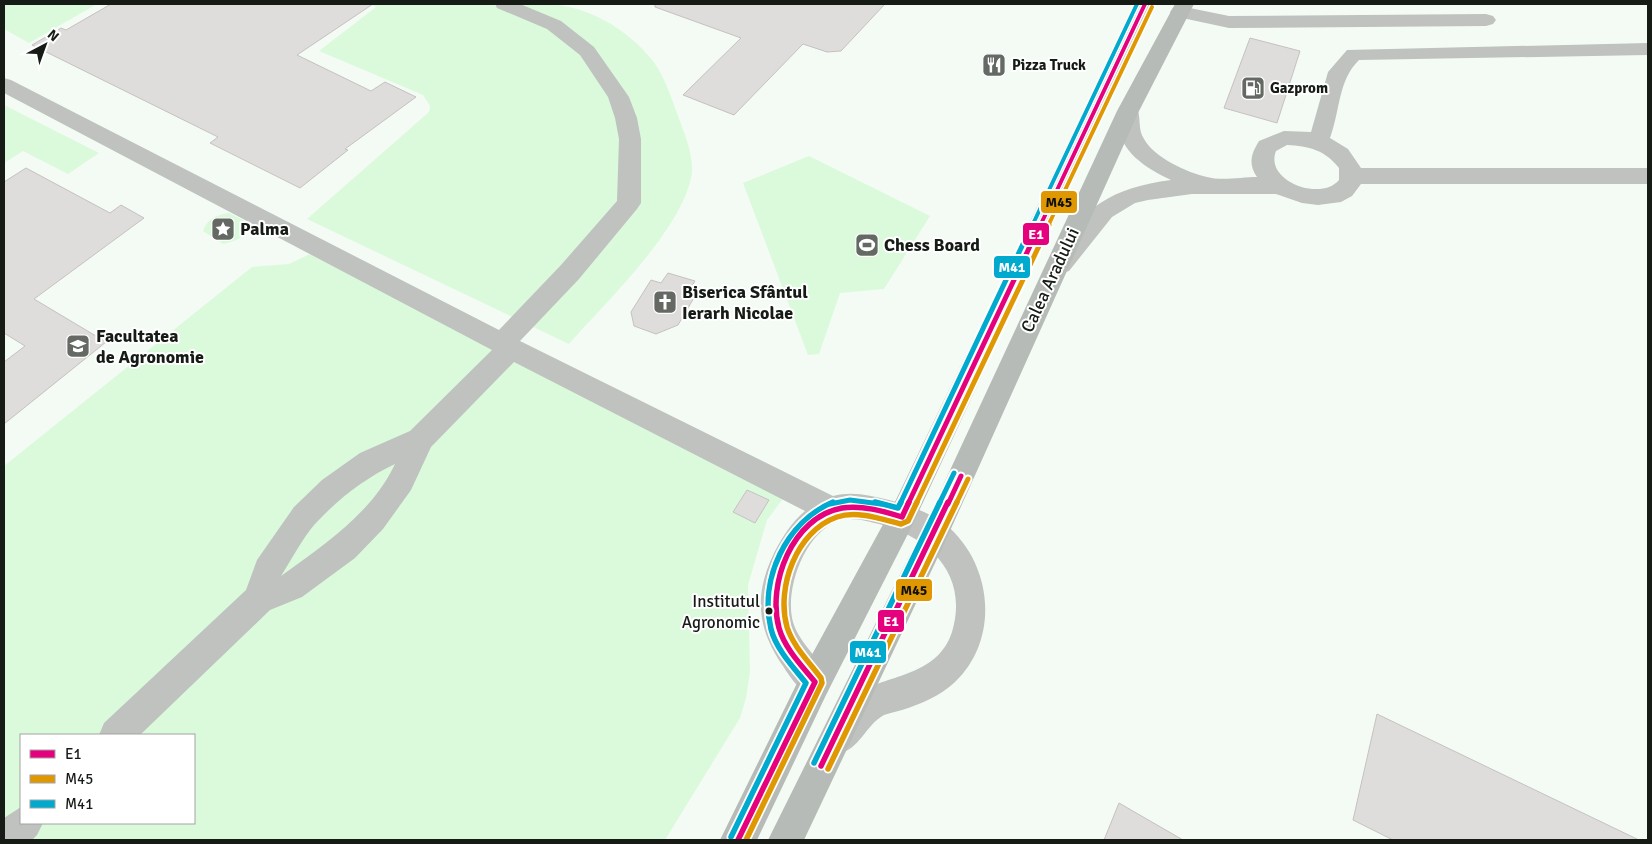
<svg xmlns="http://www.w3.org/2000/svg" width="1652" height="844" viewBox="0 0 1652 844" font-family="Signika,sans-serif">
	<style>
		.green { fill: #dbfadb; fill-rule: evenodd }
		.building { fill: #dfdddc; stroke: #c4c2c0 }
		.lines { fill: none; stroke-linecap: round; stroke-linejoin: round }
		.minor { fill: #bfc2bf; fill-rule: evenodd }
		.major { fill: #b7bbb7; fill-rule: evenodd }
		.bus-1-far2-casing { stroke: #fff; stroke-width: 7 }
		.bus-1-far1-casing { stroke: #fff; stroke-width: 9 }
		.bus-1-casing { stroke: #fff; stroke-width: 9 }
		.bus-2-far2-casing { stroke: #fff; stroke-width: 7 }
		.bus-2-far1-casing { stroke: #fff; stroke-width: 9 }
		.bus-2-casing { stroke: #fff; stroke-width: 9 }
		.bus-3-far2-casing { stroke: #fff; stroke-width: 7 }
		.bus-3-far1-casing { stroke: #fff; stroke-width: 9 }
		.bus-3-casing { stroke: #fff; stroke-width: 9 }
		.bus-1-far2 { stroke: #e5007d; stroke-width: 4 }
		.bus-1-far1 { stroke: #e5007d; stroke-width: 5 }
		.bus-1 { stroke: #e5007d; stroke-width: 5.5 }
		.bus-2-far2 { stroke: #e09802; stroke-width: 4 }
		.bus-2-far1 { stroke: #e09802; stroke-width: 5 }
		.bus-2 { stroke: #e09802; stroke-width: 5.5 }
		.bus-3-far2 { stroke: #00a9ce; stroke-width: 4 }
		.bus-3-far1 { stroke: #00a9ce; stroke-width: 5 }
		.bus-3 { stroke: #00a9ce; stroke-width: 5.5 }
		.bus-dot { fill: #161b16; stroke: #fff; stroke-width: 2 }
		.labels { text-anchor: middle; stroke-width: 4; stroke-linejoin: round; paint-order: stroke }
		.far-poi-label { font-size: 15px; font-weight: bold; fill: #161b16; stroke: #fff; text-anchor: start }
		.bus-label { font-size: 17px; fill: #161b16; stroke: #fff; text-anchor: end }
		.poi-label { font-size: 18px; font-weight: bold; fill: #161b16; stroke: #fff; text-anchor: start }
		.street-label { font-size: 18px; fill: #161b16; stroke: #fff }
		.line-badge { stroke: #fff; stroke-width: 2 }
		.badge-label { font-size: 14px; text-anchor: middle; font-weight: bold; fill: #fff }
		.pale-badge-label { font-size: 14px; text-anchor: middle; font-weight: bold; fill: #111 }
	</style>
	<rect width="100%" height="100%" fill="#f4fbf4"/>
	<g class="green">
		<polygon points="4,4 97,4 29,43 4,29"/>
		<path d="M369,4H490L507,10C518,2 529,4 543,4C585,4 627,28 653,61C665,77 671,97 678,116C684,132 693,154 692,171C687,225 605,303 569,344L307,219L429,112L430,106L423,95L319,51L376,7Z"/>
		<polygon points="4,105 99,153 68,174 23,151 4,163"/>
		<polygon points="809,156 930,216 884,289 840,293 819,354 808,355 743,183"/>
		<path d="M229,213L249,223C246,238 236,241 223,244L203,231C208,218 216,215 229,213Z"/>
		<path d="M310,254L785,496L767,520L748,585L750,672L746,698L740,718L665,840H4V466L252,267L289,264ZM21,735H194V823H21Z"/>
	</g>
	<g class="building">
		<polygon points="111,4 373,4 297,55 371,91 385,82 416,97 345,149 348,150 300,188 210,143 218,137 32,45 61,28 66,30"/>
		<polygon points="655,4 885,4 841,51 827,52 803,44 734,115 683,95 741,38 655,7"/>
		<polygon points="1250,38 1300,51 1277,123 1224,108"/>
		<polygon points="26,168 110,213 121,205 144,218 34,299 106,342 4,424 4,362 25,346 4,333 4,182"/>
		<polygon points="668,273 695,281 690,289 698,291 678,325 656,334 634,326 631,312 651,280 661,283"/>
		<polygon points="747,490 769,500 755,523 733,512"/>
		<polygon points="1377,714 1639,840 1393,840 1353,820"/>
		<polygon points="1119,803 1183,840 1104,840"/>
	</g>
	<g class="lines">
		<g class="minor">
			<path d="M495,4H520L561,21L594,47L629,97L637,118L641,139V203L637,209L579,279L520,341L833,496C851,491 870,495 889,500C907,505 929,512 945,524C992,562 1001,638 955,682C940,696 921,704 902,710C896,712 889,713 884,715C866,725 862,745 842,753L830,748L825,736C832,718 846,699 863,690C895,674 938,674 952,632C969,575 930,537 879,524C867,521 850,516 838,521C805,533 786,586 792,618C797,643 822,659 831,682L827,693L815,698C800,692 792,680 783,666C756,627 754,593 775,551C783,536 792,522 805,511L514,362L431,447L411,490L383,529L355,558L302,597L270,610L140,735H99L104,723L246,590L257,560L294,507L322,480L360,453L410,431L492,350L4,93V78L11,80L499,330L561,265L617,201L619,139L615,118L608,97L580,55L547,29L497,8ZM395,464C372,513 324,545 281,576C292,559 302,539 315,524C337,500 365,478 395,464Z"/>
			<polygon points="1180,6 1229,16 1486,14 1493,16 1496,20 1493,24 1486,26 1229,28 1173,16 1170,12 1173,8"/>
			<path d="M1648,43V55L1359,60C1338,80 1340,112 1330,138L1348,149L1361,168H1648V184H1361L1352,196L1341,202L1318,205L1302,203L1276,194H1192L1148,200L1135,203L1112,217L1069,271L1060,274L1051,271L1048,265C1078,210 1109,188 1171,180C1147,169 1118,151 1118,121C1118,115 1117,111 1120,106L1128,104L1136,106C1142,116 1137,129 1144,139C1155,158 1186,172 1207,177C1221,181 1242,177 1257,177C1248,164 1251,154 1259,141L1284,131L1311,132L1328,72L1347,50ZM1287,145C1309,146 1325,150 1339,168V180C1321,202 1264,181 1276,151Z"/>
			<polygon points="21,807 21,823 43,823 37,835 32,840 4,840 4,818"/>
		</g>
		<g class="major">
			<polygon points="1135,4 1155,4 912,526 827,693 757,840 720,840 803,671 892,508"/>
			<polygon points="1175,4 1194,4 1139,111 945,542 804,840 768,840 925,524 1117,111"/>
		</g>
		<g class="bus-1-far2-casing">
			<polyline id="bus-1-far2" points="1040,226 1145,4"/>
		</g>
		<g class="bus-1-far1-casing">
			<g id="bus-1-far1">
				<polyline points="908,504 1040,225"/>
				<polyline points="948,504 961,476"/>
			</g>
		</g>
		<g class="bus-1-casing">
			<g id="bus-1">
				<polyline points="821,766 948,502"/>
				<path d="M738,840L815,682C802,666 785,649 779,628C767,584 792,517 842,508C862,505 883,511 902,517L909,502"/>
			</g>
		</g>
		<g class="bus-2-far2-casing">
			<polyline id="bus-2-far2" points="1048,226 1152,7"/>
		</g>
		<g class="bus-2-far1-casing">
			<g id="bus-2-far1">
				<polyline points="916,504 1049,225"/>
				<polyline points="956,504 968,479"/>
			</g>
		</g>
		<g class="bus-2-casing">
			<g id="bus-2">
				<polyline points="828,769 957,502"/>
				<path d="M746,840L822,683L821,678C809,662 793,646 787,627C776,588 796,531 837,517C857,510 881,519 901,524L908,521L917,502"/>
			</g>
		</g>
		<g class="bus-3-far2-casing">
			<polyline id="bus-3-far2" points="1032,226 1137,4"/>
		</g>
		<g class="bus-3-far1-casing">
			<g id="bus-3-far1">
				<polyline points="830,504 850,500 881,504"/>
				<polyline points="900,504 1032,225"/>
				<polyline points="939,504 954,473"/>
			</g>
		</g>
		<g class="bus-3-casing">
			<g id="bus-3">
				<polyline points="875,502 898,508 901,502"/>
				<polyline points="814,763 940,502"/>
				<path d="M731,837L806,683C793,667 776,649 771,629C759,579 786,522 833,502"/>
			</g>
		</g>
		<use href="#bus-1-far2" class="bus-1-far2"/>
		<use href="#bus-1-far1" class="bus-1-far1"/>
		<use href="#bus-1" class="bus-1"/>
		<use href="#bus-2-far2" class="bus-2-far2"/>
		<use href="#bus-2-far1" class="bus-2-far1"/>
		<use href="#bus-2" class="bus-2"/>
		<use href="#bus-3-far2" class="bus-3-far2"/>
		<use href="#bus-3-far1" class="bus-3-far1"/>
		<use href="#bus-3" class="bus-3"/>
	</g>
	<defs>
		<g id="restaurant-square" transform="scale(1.25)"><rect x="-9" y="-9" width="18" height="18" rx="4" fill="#646964" stroke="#fff"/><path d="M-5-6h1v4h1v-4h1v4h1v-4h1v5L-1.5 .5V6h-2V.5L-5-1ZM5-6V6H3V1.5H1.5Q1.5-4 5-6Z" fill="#fff"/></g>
		<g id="fuel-square" transform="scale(1.25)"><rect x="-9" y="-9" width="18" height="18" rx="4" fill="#646964" stroke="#fff"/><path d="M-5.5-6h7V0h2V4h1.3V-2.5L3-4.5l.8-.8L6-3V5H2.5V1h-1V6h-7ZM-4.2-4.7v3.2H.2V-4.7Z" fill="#fff"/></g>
		<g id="sight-square" transform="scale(1.25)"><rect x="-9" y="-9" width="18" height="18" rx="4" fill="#646964" stroke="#fff"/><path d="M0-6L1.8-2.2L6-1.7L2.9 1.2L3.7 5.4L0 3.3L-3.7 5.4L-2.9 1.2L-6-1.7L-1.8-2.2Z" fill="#fff"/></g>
		<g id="stadium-square" transform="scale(1.25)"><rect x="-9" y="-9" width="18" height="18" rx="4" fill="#646964" stroke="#fff"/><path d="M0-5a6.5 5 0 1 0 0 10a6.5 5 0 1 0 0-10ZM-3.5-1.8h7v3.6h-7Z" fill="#fff"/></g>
		<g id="church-square" transform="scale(1.25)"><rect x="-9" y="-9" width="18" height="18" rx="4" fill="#646964" stroke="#fff"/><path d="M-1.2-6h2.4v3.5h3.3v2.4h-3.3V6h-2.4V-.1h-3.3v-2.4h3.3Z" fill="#fff"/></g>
		<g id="school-square" transform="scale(1.25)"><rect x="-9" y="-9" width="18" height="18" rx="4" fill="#646964" stroke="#fff"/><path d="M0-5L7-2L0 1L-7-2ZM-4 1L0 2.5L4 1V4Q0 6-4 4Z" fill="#fff"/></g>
	</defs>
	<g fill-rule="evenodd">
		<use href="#restaurant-square" x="994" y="65"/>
		<use href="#fuel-square" x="1253" y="88"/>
		<use href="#sight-square" x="223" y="229"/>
		<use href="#stadium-square" x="867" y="245"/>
		<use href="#church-square" x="665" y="302"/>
		<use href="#school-square" x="78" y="346"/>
	</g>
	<circle class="bus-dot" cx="769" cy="611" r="4.5"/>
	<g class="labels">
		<g class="far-poi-label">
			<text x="1012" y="70">Pizza Truck</text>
			<text x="1270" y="93">Gazprom</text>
		</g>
		<g class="bus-label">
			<text x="760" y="607">Institutul<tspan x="760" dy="21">Agronomic</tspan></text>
		</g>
		<g class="poi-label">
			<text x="240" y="235">Palma</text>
			<text x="884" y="251">Chess Board</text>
			<text x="682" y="298">Biserica Sfântul<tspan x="682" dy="21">Ierarh Nicolae</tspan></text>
			<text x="96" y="342">Facultatea<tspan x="96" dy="21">de Agronomie</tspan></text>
		</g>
		<g class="street-label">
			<text transform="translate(1050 280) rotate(-65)" y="6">Calea Aradului</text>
		</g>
	</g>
	<g class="line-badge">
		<rect x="1040" y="190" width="38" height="24" rx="5" fill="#e09802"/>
		<rect x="1022" y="222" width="28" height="24" rx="5" fill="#e5007d"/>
		<rect x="993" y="255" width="38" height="24" rx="5" fill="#00a9ce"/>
		<rect x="895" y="578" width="38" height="24" rx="5" fill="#e09802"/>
		<rect x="877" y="609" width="28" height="24" rx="5" fill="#e5007d"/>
		<rect x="849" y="640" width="38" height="24" rx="5" fill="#00a9ce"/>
	</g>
	<g class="badge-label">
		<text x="1036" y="239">E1</text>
		<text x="1012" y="272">M41</text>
		<text x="891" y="626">E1</text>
		<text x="868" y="657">M41</text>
	</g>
	<g class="pale-badge-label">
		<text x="1059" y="207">M45</text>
		<text x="914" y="595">M45</text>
	</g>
	<rect width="1652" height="844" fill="none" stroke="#161b16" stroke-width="10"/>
	<rect x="20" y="734" width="175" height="90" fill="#ffffff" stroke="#a2a4a2"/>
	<rect x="30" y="750" width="25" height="8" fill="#e5007d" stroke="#a2a4a2"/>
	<text x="65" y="759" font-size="15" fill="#161b16">E1</text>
	<rect x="30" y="775" width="25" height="8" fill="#e09802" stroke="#a2a4a2"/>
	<text x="65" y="784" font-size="15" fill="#161b16">M45</text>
	<rect x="30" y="800" width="25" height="8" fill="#00a9ce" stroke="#a2a4a2"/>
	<text x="65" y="809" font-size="15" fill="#161b16">M41</text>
	<g transform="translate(45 45) rotate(41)" stroke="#ffffff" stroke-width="4" paint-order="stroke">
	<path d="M0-4L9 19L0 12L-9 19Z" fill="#161b16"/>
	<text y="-8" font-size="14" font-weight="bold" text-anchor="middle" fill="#161b16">N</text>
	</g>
</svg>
